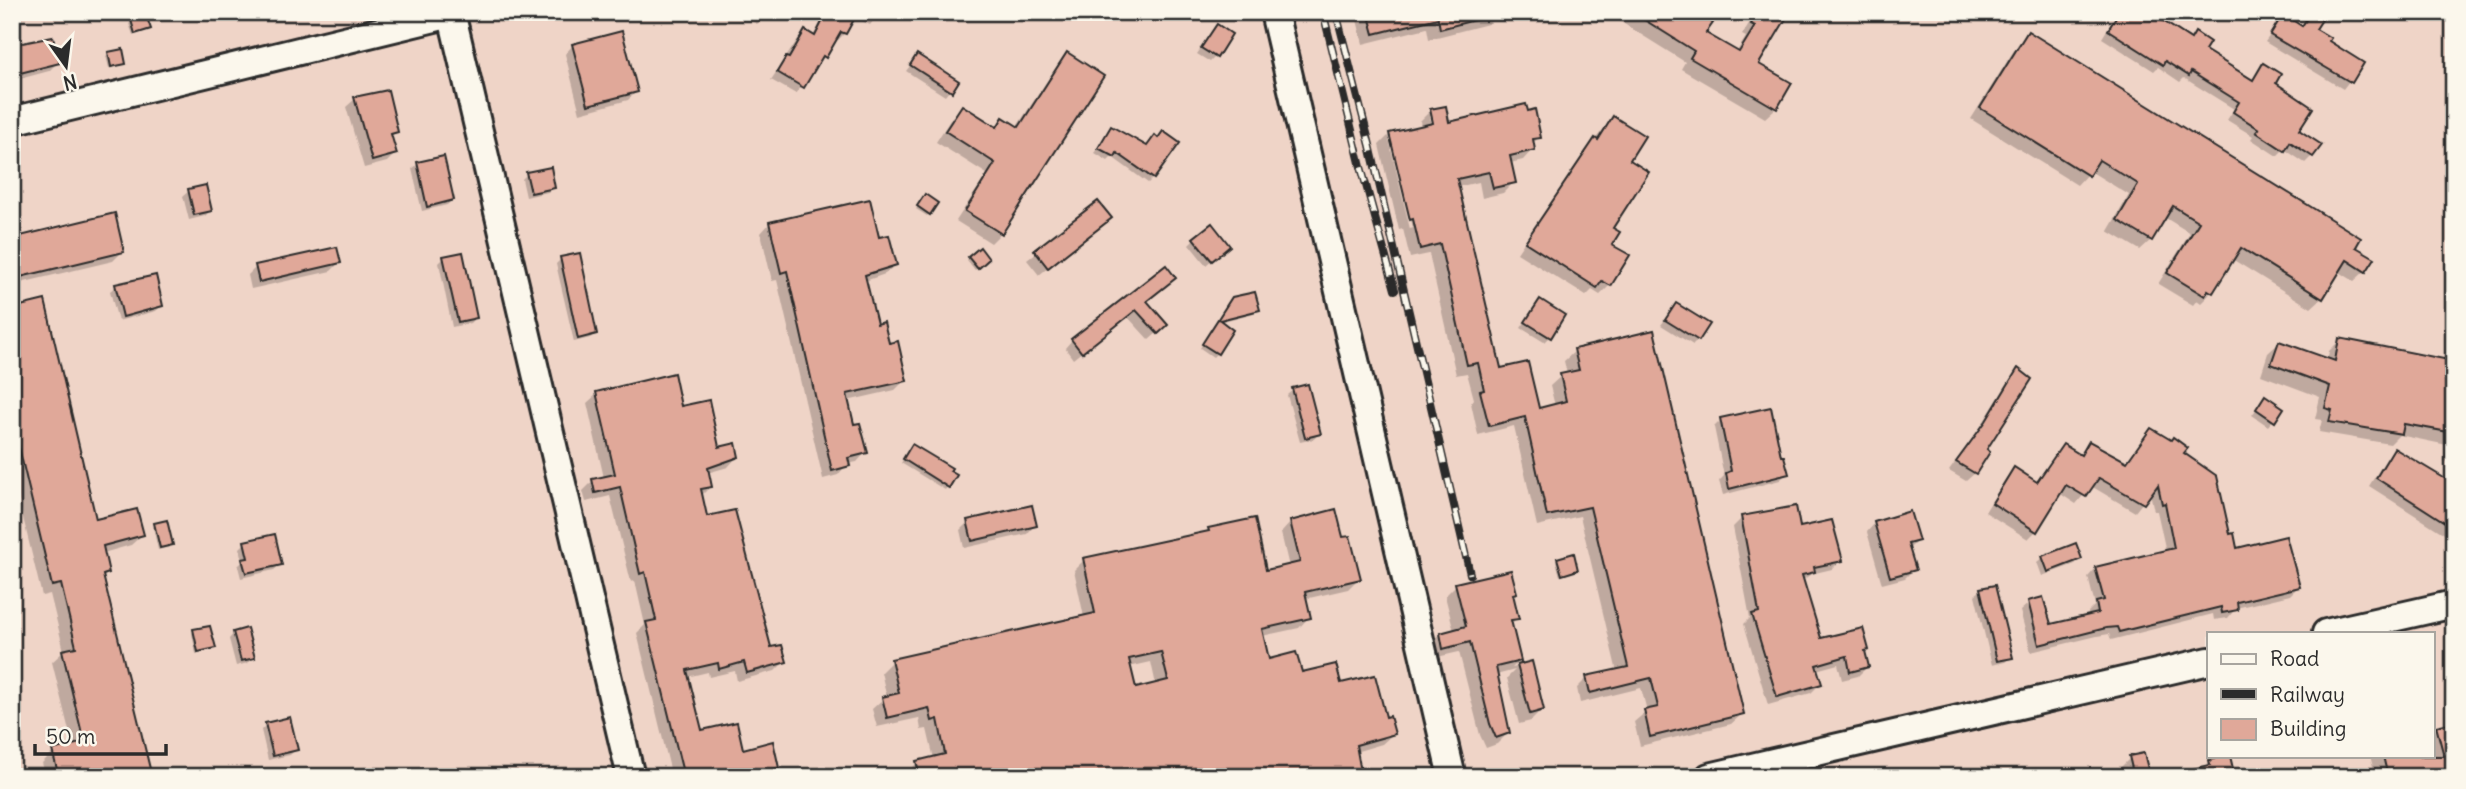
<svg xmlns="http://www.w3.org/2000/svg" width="2466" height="789" viewBox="0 0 2466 789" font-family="Delius,sans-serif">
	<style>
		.built { fill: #efd4c7; fill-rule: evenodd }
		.shadow { fill: #0003; fill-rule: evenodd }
		.building { fill: #e0a899; stroke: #2b2b2b; stroke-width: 2; fill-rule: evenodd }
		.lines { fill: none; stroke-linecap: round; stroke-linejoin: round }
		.minor-casing { stroke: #2b2b2b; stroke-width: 32 }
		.minor { stroke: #fbf7ec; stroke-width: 26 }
		.rail-casing { stroke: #2b2b2b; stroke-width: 8 }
		.rail { stroke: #fbf7ec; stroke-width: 5; stroke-dasharray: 16; stroke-linecap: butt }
	</style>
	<rect width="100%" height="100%" fill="#f6e7db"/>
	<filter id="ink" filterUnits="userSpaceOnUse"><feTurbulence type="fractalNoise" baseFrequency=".0143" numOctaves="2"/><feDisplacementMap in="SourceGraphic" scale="14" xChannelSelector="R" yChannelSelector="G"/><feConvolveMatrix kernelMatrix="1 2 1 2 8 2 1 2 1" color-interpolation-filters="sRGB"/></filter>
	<g filter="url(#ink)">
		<path class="built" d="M12,12H2454V777H12ZM2209,633H2433V756H2209Z"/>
		<g class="shadow">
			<polygon points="739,12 768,12 757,24"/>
			<polygon points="822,12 880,12 870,25 854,17 845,33 838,40 835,39 796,94 771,80 798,39 805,32 813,36 825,14"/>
			<polygon points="1080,12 1091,12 1087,17"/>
			<polygon points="1355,12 1499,12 1500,13 1488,24 1429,39 1427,28 1363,44"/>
			<polygon points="1605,12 1693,12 1704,34 1736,53 1746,37 1742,35 1756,12 1788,12 1756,64 1776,108 1765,118 1681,69 1685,62"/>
			<polygon points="2118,12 2146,12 2189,40 2195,34 2203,50 2251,81 2263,65 2296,131 2312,156 2305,163 2284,149 2277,156 2251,139 2253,136 2227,120 2234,109 2184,78 2180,82 2158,67 2154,71 2102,38"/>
			<polygon points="2311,12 2314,29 2327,42 2362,64 2343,89 2265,42 2284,16 2301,27"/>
			<polygon points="132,21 149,28 133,35 129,24"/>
			<polygon points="1217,26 1215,57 1210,62 1197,54"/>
			<polygon points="2029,34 2353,247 2365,271 2354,281 2338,271 2322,298 2311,308 2232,259 2211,292 2200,287 2210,294 2201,303 2197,300 2193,305 2158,284 2190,233 2164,217 2151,240 2140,250 2108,231 2129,195 2090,171 2077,185 1971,119 2018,44"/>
			<polygon points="573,45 636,92 628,100 580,113 565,54"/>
			<polygon points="12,48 58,62 49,71 12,81"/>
			<polygon points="109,54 124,63 109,68 106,56"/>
			<polygon points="1068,54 1001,233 991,243 956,221 987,174 936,142 952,117 962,107 995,128 1003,119 1016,128 1058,64"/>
			<polygon points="917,57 956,82 945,96 906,71"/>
			<polygon points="355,99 396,131 390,137 395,154 387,162 364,168 346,107"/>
			<path d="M1431,110L1448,124L1527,113L1539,137L1532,144L1533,149L1523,160L1510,163L1514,182L1503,193L1482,198L1479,182L1457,187L1500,370L1538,410L1555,406L1550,386L1561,376L1567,374L1564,361L1575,351L1742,714L1731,724L1640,746L1634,722L1647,711L1641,688L1580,703L1577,688L1587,678L1617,672L1580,516L1537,526L1514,426L1478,435L1471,403L1474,399L1467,373L1456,375L1429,254L1410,258L1403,229L1399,230L1379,145L1390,134L1421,127L1420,121ZM1430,116H1433L1436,131L1432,132ZM1389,140H1393L1413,228L1410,229Z"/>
			<polygon points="1613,118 1628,161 1611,229 1609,245 1628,256 1610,285 1600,295 1592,290 1586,296 1517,253 1586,150"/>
			<polygon points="1112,128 1153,178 1148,183 1112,157 1108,161 1095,153"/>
			<polygon points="418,164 452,200 447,205 422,211 412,169"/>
			<polygon points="527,174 553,187 548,192 526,197 522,179"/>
			<polygon points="189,191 210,211 205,216 189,220 183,196"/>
			<polygon points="923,199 935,203 927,216 916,209"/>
			<polygon points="1098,203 1110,218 1039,275 1027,260"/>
			<polygon points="770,223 878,239 895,265 885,274 865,281 876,326 888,345 905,380 895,390 847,401 853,427 866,452 857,462 847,464 838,475 823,479 777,280 772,281 761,233"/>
			<polygon points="1194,239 1222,251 1206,265 1189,244"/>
			<polygon points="12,240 123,251 113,261 12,285"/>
			<polygon points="980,249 987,259 975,270 967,260"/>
			<polygon points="444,258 476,317 470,323 452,327 439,263"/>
			<polygon points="561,259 595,334 590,338 574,342 556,264"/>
			<polygon points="339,263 331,271 251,289 248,275 256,267"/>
			<polygon points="116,286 161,306 156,311 118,321 110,291"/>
			<polygon points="1540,301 1549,337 1544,342 1521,328"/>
			<polygon points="1146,302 1166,325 1149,340 1127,316 1073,359 1065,348 1072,340"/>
			<polygon points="1229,303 1258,309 1254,313 1219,322 1217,353 1213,357 1200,348"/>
			<polygon points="1676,305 1698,340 1693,345 1661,325"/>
			<polygon points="12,310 95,521 142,535 131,545 103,553 107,573 102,578 150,777 46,777 42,763 53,752 73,747 52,662 64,651 50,594 42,596 12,472"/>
			<polygon points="2340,340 2454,363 2454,463 2444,461 2447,445 2399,435 2390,444 2319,432 2322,420 2315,419 2320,397 2261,375 2268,353 2279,343 2327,361 2329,351"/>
			<polygon points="2018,370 1975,473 1966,481 1949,471 1978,431 2010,379"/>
			<polygon points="1293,390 1319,433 1314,439 1300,442 1287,395"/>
			<polygon points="597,394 680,408 717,449 737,457 728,467 707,473 711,486 700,497 706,519 770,649 785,661 775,671 737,681 735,671 709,677 708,672 687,677 700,732 777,767 768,777 672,777 637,633 645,625 635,581 631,582 610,496 586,502 583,491 593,481 604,478 587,403"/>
			<polygon points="2265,397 2273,420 2268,426 2252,415"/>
			<polygon points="1721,420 1780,459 1787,473 1780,480 1723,495 1719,481 1724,476 1714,427"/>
			<polygon points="2151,430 2182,453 2236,551 2298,587 2290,595 2236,608 2228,618 2214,620 2213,614 2111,640 2109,634 2097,636 2031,652 2020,611 2029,603 2049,626 2089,617 2088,612 2095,605 2088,577 2096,568 2166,552 2157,511 2154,511 2150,493 2135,512 2091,486 2076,504 2059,493 2036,531 2028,539 1985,512 2006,478 2015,470 2036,483 2063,446 2078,456 2089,443 2126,463"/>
			<polygon points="909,450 948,486 945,490 901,463"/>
			<polygon points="2394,451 2446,481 2449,477 2454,480 2454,540 2369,486 2386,459"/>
			<polygon points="1742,518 1799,529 1841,560 1832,569 1811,574 1802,581 1819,641 1864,652 1867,667 1858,676 1842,680 1838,664 1816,670 1820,684 1811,693 1768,705 1744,624 1750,618 1733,527"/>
			<polygon points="968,522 1035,525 1027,534 964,548 960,530"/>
			<path d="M1291,522L1342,539L1359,578L1348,589L1305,599L1309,617L1299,628L1262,636L1268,661L1300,674L1340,685L1385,719L1393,734L1382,744L1355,752L1360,777H908L907,773L917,763L934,759L927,729L921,730L919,718L877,727L872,709L883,699L887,698L881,672L892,661L1084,617L1074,570L1084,560L1206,533L1209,530L1264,572L1289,567L1281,533ZM1151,662L1156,685L1135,690L1129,667Z"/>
			<polygon points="1875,523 1917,541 1908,550 1914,569 1905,578 1882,584 1867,532"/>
			<polygon points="155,525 171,545 169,547 158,550 153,527"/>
			<polygon points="245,543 280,565 274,570 241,578 238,566 243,561 240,548"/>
			<polygon points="2043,557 2080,559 2075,564 2042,576 2037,562"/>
			<polygon points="1558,559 1577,570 1560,576 1556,561"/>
			<polygon points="1456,585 1515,593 1512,596 1517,618 1510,625 1519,661 1512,668 1531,664 1542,710 1531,721 1519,724 1507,678 1515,670 1496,675 1508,733 1497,744 1486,748 1480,735 1459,652 1433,658 1430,645 1440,634 1454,631 1445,596"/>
			<polygon points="1981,590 2011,657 2005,662 1992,665 1975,595"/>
			<polygon points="194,631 214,648 196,654 192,633"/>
			<polygon points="234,633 253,657 248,663 236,666 229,639"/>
			<polygon points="2454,723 2454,777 2376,777 2370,756 2433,756 2433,729"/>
			<polygon points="266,725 296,749 290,755 268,760 261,730"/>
			<polygon points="2130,758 2146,768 2149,767 2152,777 2122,777 2120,768"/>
			<polygon points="2210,762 2234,777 2163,777 2204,768"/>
		</g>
		<g class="building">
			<polygon points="827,12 858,12 846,34 841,32 826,58 823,56 804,88 777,72 786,57 789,58 805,30 815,36"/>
			<polygon points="1368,12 1486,12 1486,17 1440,29 1438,18 1374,34"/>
			<polygon points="1632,12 1697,12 1713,23 1706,33 1739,52 1755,26 1751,24 1758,12 1790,12 1759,64 1792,83 1777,109 1690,58 1694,51"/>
			<polygon points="2119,12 2149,12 2191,39 2195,32 2210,42 2205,50 2253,80 2263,63 2281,74 2276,83 2313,108 2299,130 2322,145 2313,157 2290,142 2285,151 2256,132 2259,129 2233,112 2239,102 2191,72 2189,76 2165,61 2163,65 2108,30"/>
			<polygon points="2311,12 2327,12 2316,29 2331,38 2329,41 2364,63 2352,83 2270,35 2283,14 2302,26"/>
			<polygon points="146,15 151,29 135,34 131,20"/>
			<polygon points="1217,24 1232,34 1217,58 1201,48"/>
			<polygon points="622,31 638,92 588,105 572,44"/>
			<polygon points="2028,31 2361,238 2356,247 2375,258 2366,272 2347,260 2323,299 2241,248 2213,293 2208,290 2205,296 2167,273 2199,222 2173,206 2152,241 2117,220 2138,184 2099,160 2089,176 1980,108"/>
			<polygon points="53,37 60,63 12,75 12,45"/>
			<polygon points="123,49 126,64 111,67 108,52"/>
			<polygon points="1067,52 1104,76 1002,234 965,211 995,163 945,131 962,105 997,127 1003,117 1019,127"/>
			<polygon points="917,54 959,81 952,92 910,65"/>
			<polygon points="388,90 398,132 391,134 397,154 372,161 354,97"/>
			<polygon points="1526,104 1528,111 1535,109 1541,138 1533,139 1535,150 1510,156 1516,183 1493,188 1489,172 1457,179 1501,368 1528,362 1539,408 1566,401 1560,374 1579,370 1574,349 1654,330 1744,714 1650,737 1644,710 1658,707 1651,678 1590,693 1586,676 1628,667 1590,507 1547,516 1525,417 1489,426 1480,391 1484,390 1478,363 1467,365 1440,244 1420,249 1413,219 1410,220 1389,133 1433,123 1430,109 1446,106 1449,122"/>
			<polygon points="1613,116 1645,136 1630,160 1649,172 1613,228 1620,232 1612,245 1630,255 1611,286 1602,281 1597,288 1525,242 1595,138 1598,140"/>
			<polygon points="1111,126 1147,146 1155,135 1158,138 1163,131 1180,143 1154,179 1117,153 1115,157 1098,148"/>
			<polygon points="444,156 454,200 427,207 417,162"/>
			<polygon points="551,167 555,188 531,193 526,172"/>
			<polygon points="206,185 212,211 194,215 188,189"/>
			<polygon points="925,194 938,203 930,215 917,206"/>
			<polygon points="870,199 879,237 889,235 897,265 865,275 877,324 884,322 889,343 898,341 907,381 847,394 854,424 860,423 868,453 848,458 850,466 832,471 787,271 781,273 769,222"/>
			<polygon points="1098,201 1112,218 1048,268 1034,250"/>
			<polygon points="115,213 124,252 12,279 12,238"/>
			<polygon points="1212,223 1230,246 1212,261 1193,238"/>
			<polygon points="337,247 341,263 259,282 255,265"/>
			<polygon points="980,247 989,259 978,269 968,257"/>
			<polygon points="463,252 477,318 458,322 443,256"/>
			<polygon points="580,253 597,334 578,339 560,257"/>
			<polygon points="1166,265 1176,278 1147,301 1168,325 1158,334 1136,310 1082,353 1071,339"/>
			<polygon points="156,275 163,306 123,317 115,284"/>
			<polygon points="1255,292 1260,310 1220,320 1233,330 1218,354 1202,344 1232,297"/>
			<polygon points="1540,299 1565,315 1551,338 1525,322"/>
			<polygon points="45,300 96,519 137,509 144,535 103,546 109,573 103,575 152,777 59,777 52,750 84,742 62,650 76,647 61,584 52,586 12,418 12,308"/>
			<polygon points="1676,303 1710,324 1699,341 1665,320"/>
			<polygon points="2339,338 2454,361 2454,433 2404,424 2402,434 2329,422 2332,410 2325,408 2330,386 2271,364 2279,341 2335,361"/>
			<polygon points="2018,368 2032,379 1987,449 1990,452 1976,474 1956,462 1986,421"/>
			<polygon points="674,373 681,406 709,400 719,447 736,443 739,457 708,468 712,487 701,489 707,516 735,510 771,647 782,645 787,662 747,673 744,662 719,669 718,663 687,670 702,730 737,722 743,749 773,741 779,768 741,777 684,777 646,622 656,620 645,572 640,574 620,487 595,493 592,479 615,474 596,392"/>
			<polygon points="1308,384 1321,434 1305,438 1292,388"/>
			<polygon points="2265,395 2284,408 2275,422 2256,409"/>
			<polygon points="1771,407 1781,456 1784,456 1789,474 1729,489 1726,473 1731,471 1720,418"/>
			<polygon points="2151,428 2171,440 2173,437 2188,448 2184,453 2217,476 2230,534 2234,533 2237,548 2286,536 2300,587 2237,602 2238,610 2222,613 2221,607 2119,632 2117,627 2106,628 2039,645 2028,601 2043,597 2051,624 2098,613 2096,602 2104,600 2095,567 2174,548 2165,503 2162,504 2158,485 2144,504 2099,478 2086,497 2066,485 2037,532 1992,503 2014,467 2037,482 2063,444 2081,455 2089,441 2127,462"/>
			<polygon points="912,444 952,468 950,471 957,475 949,488 903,459"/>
			<polygon points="2394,448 2454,484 2454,528 2376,478"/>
			<polygon points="1032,505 1037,526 972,541 967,520"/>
			<polygon points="1796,506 1800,527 1832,520 1843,561 1814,567 1815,572 1802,575 1821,638 1863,628 1869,650 1865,651 1869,667 1850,672 1847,656 1816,665 1822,684 1777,697 1752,614 1759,612 1741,516"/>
			<path d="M1336,509L1343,537L1350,536L1361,579L1305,592L1311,618L1262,629L1269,659L1296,652L1302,672L1336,664L1341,683L1375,675L1386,717L1390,716L1395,734L1356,745L1362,777H920L916,761L945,754L938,719L932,721L929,708L887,718L882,697L899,693L891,659L1095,613L1083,558L1209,531L1208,528L1255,518L1266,570L1300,562L1290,521ZM1161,652L1168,680L1136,688L1129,659Z"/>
			<polygon points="1910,511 1919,541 1908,544 1916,570 1890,577 1874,522"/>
			<polygon points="167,520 173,545 160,548 154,523"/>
			<polygon points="275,534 282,565 246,573 242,559 248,558 244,541"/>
			<polygon points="2076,543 2082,559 2048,572 2042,556"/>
			<polygon points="1574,553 1578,570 1562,575 1557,558"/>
			<polygon points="1511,570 1517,593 1513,594 1519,619 1511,620 1521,661 1496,667 1510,733 1496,738 1490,724 1470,642 1443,649 1440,633 1466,626 1455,583"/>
			<polygon points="1995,585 2013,658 1997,661 1980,588"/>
			<polygon points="210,626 216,648 198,652 193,629"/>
			<polygon points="247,628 255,658 241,661 233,632"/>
			<polygon points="1532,661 1544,710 1530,714 1517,665"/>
			<polygon points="290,717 298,750 273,756 265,723"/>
			<polygon points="2454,722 2454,777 2443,777 2441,769 2412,777 2388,777 2383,756 2444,756 2436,726"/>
			<polygon points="2144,753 2150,777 2134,777 2129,756"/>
			<polygon points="2214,756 2230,756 2235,777 2183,777 2183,771 2210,765 2209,760 2215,759"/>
		</g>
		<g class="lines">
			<g class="minor-casing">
				<g id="minor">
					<polyline points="451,12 631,777"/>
					<polyline points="1274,12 1452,777"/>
					<polyline points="12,121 451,14"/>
					<polyline points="2326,633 2454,604"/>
					<polyline points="1709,777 2209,661"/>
				</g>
			</g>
			<use href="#minor" class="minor"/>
			<g class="rail-casing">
				<g id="rail">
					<polyline points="1323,12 1361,167 1395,290"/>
					<polyline points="1336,12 1370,145 1470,574"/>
				</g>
			</g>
			<use href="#rail" class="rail"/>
		</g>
	</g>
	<rect width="2466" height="789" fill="none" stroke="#fbf7ec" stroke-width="42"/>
	<rect x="21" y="21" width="2424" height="747" fill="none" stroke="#2b2b2b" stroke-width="2.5" filter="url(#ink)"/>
	<rect x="2207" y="632" width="228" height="126" fill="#fbf7ec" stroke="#a8a59f" stroke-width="2"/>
	<rect x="2221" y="654" width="35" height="10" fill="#fbf7ec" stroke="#a8a59f" stroke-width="2"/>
	<text x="2270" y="666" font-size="21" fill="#2b2b2b">Road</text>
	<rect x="2221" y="689" width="35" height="10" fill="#2b2b2b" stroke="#a8a59f" stroke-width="2"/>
	<text x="2270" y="702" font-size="21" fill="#2b2b2b">Railway</text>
	<rect x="2221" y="719" width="35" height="21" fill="#e0a899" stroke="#a8a59f" stroke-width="2"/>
	<text x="2270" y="736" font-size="21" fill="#2b2b2b">Building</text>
	<g transform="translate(66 66) rotate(166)" stroke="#fbf7ec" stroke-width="5" paint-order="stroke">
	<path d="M0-5L12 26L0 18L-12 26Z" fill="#2b2b2b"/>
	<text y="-10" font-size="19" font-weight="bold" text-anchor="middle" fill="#2b2b2b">N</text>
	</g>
	<path d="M35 744v10h131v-10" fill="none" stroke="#2b2b2b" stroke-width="3.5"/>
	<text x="46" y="744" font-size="21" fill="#2b2b2b" stroke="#fbf7ec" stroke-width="5" paint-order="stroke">50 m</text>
</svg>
